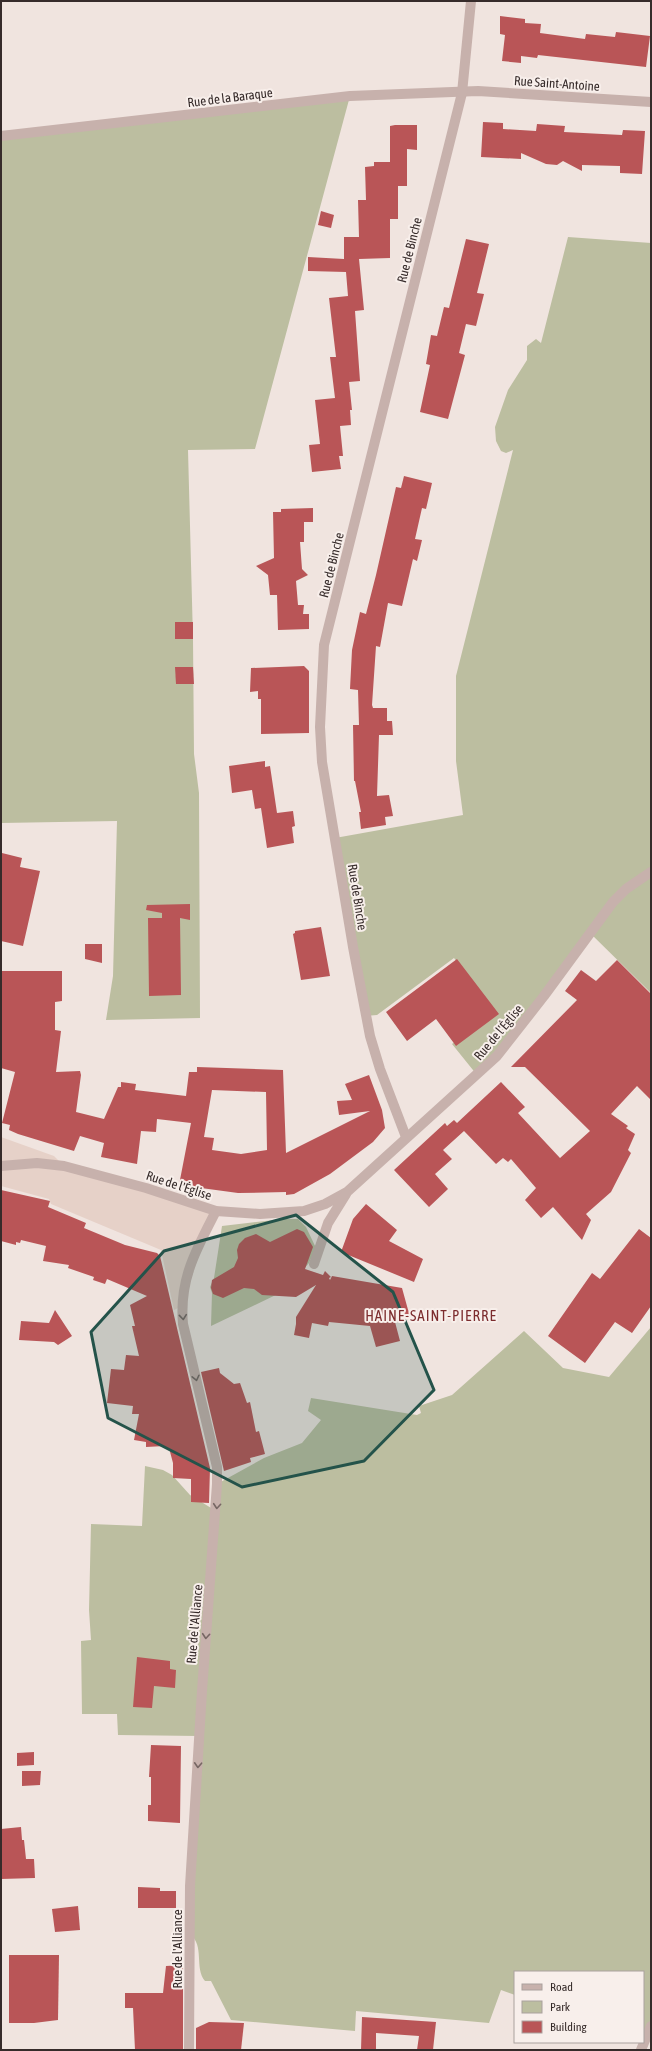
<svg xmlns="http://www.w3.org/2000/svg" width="652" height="2051" viewBox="0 0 652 2051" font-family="'Asap Condensed',sans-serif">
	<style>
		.green { fill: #bcbea0 }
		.plaza { fill: #e6d1c8 }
		.building { fill: #b95557; fill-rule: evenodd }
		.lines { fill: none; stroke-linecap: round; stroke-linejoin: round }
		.minor { stroke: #c7b1ac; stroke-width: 10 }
		.tertiary { stroke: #c7b1ac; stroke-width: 10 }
		.oneway { stroke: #776764 }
		.marked { fill: #24534a; fill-opacity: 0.2; stroke: #24534a; stroke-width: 3; stroke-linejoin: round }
		.labels { text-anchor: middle; stroke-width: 4; stroke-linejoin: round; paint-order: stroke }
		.street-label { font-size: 13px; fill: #362b2a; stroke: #f8efeb }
		.quarter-label { font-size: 15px; letter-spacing: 1px; fill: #7c2c2e; stroke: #f8efeb }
	</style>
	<rect width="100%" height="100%" fill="#f0e4df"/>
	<g class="green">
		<polygon points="350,96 255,449 188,450 193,639 194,754 199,793 200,1018 106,1020 113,976 117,821 1,823 1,136"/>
		<polygon points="568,237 651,243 651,993 590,933 477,1075 452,1044 494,1012 454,958 377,1015 365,1016 335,838 463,815 456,761 456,676 513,450 506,453 501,451 496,441 495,427 508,390 527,360 527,346 536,339 541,343"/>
		<polygon points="283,1219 298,1219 306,1227 316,1248 309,1263 284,1291 211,1326 212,1293 210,1287 214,1278 222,1226"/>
		<path d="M651,1327V2026L644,2044L637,2042H643V1972H515V1995L501,1990L489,2023L356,2011L355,2031L231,2020L211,1981H205C194,1968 205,1946 190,1934L199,1736L118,1735L117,1714H82L81,1641L91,1640L89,1610L91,1524L142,1526L145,1466L163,1470L172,1475L190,1495L216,1511L217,1484L264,1458L302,1443L321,1420L308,1411L311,1398L417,1415L421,1413L419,1406L452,1395L524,1331L563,1368L609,1377Z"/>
	</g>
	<polygon class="plaza" points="1,1137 54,1156 64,1166 216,1211 209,1226 182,1306 174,1310 161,1250 51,1204 49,1199 1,1186"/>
	<g class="building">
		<polygon points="500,16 525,19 525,23 541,24 540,33 585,39 586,34 615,37 616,32 650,36 646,67 538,55 537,58 521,56 521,63 502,61 505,35 500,34"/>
		<polygon points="483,122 503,123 503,129 536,131 537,124 565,126 564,132 622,135 623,130 645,131 642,174 620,173 620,166 582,165 582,171 563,161 557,165 546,164 521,153 521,159 481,157"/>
		<polygon points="395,125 417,125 417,150 407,149 407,186 398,186 398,219 390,219 390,258 359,259 364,310 355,311 360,381 349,382 352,410 350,410 351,425 340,426 343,456 339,456 341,469 312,472 309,445 320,444 315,400 335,398 330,357 336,357 329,298 348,296 346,272 308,271 308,257 344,259 344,237 359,237 358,200 366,200 365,167 374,166 374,162 390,162 390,126"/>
		<polygon points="321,211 334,215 331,228 318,225"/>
		<polygon points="466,239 489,244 477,293 484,294 476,326 466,324 459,353 465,355 448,419 420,412 430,365 426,364 431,335 437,336 444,307 449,308"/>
		<polygon points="404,476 432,483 426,509 422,508 415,539 422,540 417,561 413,559 402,606 388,603 380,647 376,646 372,705 373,708 387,708 387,721 392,721 393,735 379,735 377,796 389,795 393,816 385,817 386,825 361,829 359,812 361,812 355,781 354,781 353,725 359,725 358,690 350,689 352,650 360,612 366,614 376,575 396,487 401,488"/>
		<polygon points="313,508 313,522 304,522 304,542 300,542 302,569 308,575 296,581 298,605 304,605 303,614 309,614 309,629 278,630 277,595 270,595 268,575 256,566 274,558 273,512 281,512 281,509"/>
		<rect x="175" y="622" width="18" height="17"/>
		<polygon points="304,666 309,671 309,733 261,734 261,699 258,699 258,691 250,692 251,668"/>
		<polygon points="175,667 193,667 194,684 176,684"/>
		<polygon points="265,761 265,767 270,766 277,813 293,811 295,826 292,827 294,843 267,848 261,808 255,809 252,790 232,793 229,766"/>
		<polygon points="2,853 22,858 20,867 40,871 23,946 1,941"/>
		<polygon points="190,904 190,920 180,918 181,995 149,996 148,918 162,918 162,913 146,910 147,905"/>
		<polygon points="321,927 330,976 301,980 293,934 295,933 295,931"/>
		<polygon points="85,944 102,944 102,963 85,959"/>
		<polygon points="457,959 499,1014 456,1046 436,1019 407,1041 386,1012"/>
		<polygon points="617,960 651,994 651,1100 637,1086 611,1114 628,1126 626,1128 635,1134 628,1150 631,1153 611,1192 586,1214 591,1220 582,1240 553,1207 541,1218 525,1200 536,1188 511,1159 508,1162 503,1158 496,1164 464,1131 443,1150 452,1159 435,1174 448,1189 429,1207 394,1170 445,1123 447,1126 454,1120 457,1123 501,1082 525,1107 518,1113 560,1158 590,1131 525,1067 511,1067 577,1000 565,991 581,970 596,981"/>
		<path d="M1,971H62V1001L55,1002V1030L61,1031L56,1072L80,1071L81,1075L76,1112L104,1119L118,1087H121V1082L136,1084L135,1090L186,1096L189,1072H197V1067L283,1070L286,1153L370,1111L339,1115L337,1101L352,1100L345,1084L369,1075L382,1110L385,1128L373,1142L330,1174L294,1194L286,1195V1192L238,1193L179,1185L191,1123L157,1119L156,1132L141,1131L137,1164L101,1157L104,1143L80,1136L74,1151L18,1134L9,1130L10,1125L2,1123L15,1072L1,1068ZM212,1090L266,1092L267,1150L241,1154L212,1150L214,1138L204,1137Z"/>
		<polygon points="1,1190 50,1201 48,1207 86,1223 84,1228 125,1245 157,1253 160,1256 210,1468 209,1503 191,1502 191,1479 173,1478 173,1463 169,1448 166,1449 165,1446 146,1447 146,1442 134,1440 139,1414 132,1414 133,1406 107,1403 111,1369 124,1370 126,1355 139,1356 132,1326 135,1326 130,1305 147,1296 107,1279 105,1284 93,1280 94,1277 68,1268 69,1265 43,1261 46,1246 21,1240 20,1243 16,1242 16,1245 1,1241"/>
		<polygon points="366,1204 397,1230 389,1241 423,1259 414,1282 341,1252 353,1219"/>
		<polygon points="297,1229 304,1232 313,1247 305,1269 323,1275 325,1271 331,1277 329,1278 330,1280 332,1276 402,1288 410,1317 395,1322 400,1341 376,1347 370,1326 329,1322 328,1326 312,1323 309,1338 294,1335 296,1324 296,1317 316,1285 296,1297 262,1295 254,1289 244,1288 223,1298 213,1294 211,1288 212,1280 234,1267 238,1258 237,1250 239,1244 245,1238 256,1234 270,1242"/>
		<polygon points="639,1229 651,1238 651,1306 632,1333 615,1322 585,1363 548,1336 592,1273 600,1279"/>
		<polygon points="55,1310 72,1336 58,1345 54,1342 19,1340 21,1321 49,1323"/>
		<polygon points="219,1368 220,1373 234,1384 240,1383 247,1403 250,1402 256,1432 259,1431 265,1454 250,1458 251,1462 224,1471 201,1372"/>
		<polygon points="137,1657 170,1661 170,1669 176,1670 175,1688 154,1686 152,1708 133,1707"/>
		<polygon points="151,1745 181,1746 180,1823 148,1821 148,1805 151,1805 151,1777 149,1777"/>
		<polygon points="34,1752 34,1765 17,1766 17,1753"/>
		<polygon points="22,1771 41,1771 40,1785 22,1786"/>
		<polygon points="21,1827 22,1840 24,1840 26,1859 34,1859 35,1878 1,1879 1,1829"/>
		<polygon points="138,1887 160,1888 160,1891 176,1891 176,1908 138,1908"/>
		<polygon points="78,1906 80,1930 55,1932 52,1909"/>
		<polygon points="9,1955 59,1955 58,2020 34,2023 9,2023"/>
		<polygon points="183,1965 183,2050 135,2050 133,2008 125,2008 125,1993 163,1993 166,1966"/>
		<polygon points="362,2017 436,2022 433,2050 417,2050 419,2036 376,2033 376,2050 361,2050"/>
		<polygon points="209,2022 244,2023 241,2050 196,2050 196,2028"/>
	</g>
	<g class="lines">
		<g class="minor">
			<polyline points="1,136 350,96 478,91 651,102"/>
			<polyline points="406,1137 380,1069 370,1036 353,947 322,762 320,727 324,645 462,93"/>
			<polyline points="1,1166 37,1163 64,1166 146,1188 216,1211 260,1214 304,1211 325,1204 347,1192 497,1056 544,996 613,902 626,889 651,872"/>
			<polyline points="314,1264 328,1223 346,1194"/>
			<path d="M189,2050L190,1886L202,1691L217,1484V1467L183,1324C179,1279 196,1250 216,1211"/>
			<polyline points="641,2050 651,2026"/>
		</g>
		<polyline class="tertiary" points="462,93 471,1"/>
	</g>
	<defs><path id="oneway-chevron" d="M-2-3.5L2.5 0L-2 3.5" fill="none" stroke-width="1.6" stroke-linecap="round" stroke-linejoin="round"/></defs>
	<g class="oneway">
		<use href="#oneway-chevron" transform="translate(183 1317) rotate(84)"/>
		<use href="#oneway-chevron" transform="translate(196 1378) rotate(77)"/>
		<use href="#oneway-chevron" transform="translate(217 1506) rotate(95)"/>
		<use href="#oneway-chevron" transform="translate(206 1636) rotate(95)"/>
		<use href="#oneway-chevron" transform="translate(198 1765) rotate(93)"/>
	</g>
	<path class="marked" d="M296,1215L393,1292L434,1390L364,1461L242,1487L108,1418L91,1332L164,1251Z"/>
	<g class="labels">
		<g class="street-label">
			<text transform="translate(557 83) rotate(4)" y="5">Rue Saint-Antoine</text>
			<text transform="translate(230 97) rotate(-7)" y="5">Rue de la Baraque</text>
			<text transform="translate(409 250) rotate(-76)" y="5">Rue de Binche</text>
			<text transform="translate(331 565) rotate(-76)" y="5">Rue de Binche</text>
			<text transform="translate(358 897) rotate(81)" y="5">Rue de Binche</text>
			<text transform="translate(498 1032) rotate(-50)" y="5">Rue de l'Église</text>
			<text transform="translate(179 1185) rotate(18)" y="5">Rue de l'Église</text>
			<text transform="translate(194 1624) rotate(-85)" y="5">Rue de l'Alliance</text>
			<text transform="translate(177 1949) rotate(-90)" y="5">Rue de l'Alliance</text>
		</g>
		<g class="quarter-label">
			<text x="431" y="1321">HAINE-SAINT-PIERRE</text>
		</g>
	</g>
	<rect width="652" height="2051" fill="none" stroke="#362b2a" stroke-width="4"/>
	<rect x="514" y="1971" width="130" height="72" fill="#f8efeb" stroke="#aaa19e"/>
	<rect x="522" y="1984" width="20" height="6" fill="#c7b1ac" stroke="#aaa19e"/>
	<text x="550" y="1991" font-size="12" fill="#362b2a">Road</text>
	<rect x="522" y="2001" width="20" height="12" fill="#bcbea0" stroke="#aaa19e"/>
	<text x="550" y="2011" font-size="12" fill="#362b2a">Park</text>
	<rect x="522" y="2021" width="20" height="12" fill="#b95557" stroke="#aaa19e"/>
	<text x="550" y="2031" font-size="12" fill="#362b2a">Building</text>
</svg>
